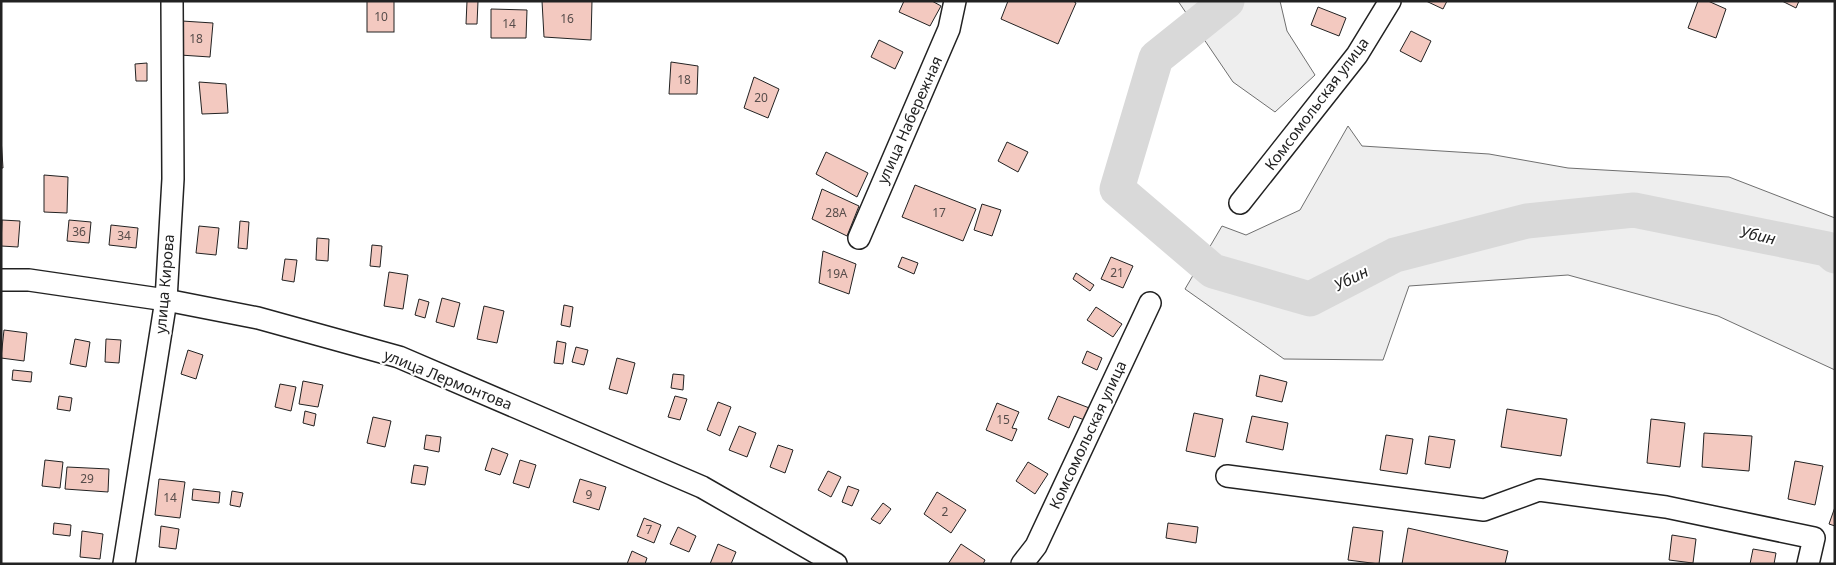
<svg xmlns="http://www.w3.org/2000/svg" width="1836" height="565" viewBox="0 0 1836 565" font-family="'Noto Sans',sans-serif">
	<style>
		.green { fill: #eee; stroke: #6f6f6f }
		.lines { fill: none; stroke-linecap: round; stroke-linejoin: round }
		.river { stroke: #d9d9d9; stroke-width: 35 }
		.building { fill: #f3c9c0; stroke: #222 }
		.minor-casing { stroke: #222; stroke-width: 24 }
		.minor { stroke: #fff; stroke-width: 21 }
		.labels { text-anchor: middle; stroke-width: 4; stroke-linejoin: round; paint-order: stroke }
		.number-label { font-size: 12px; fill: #564c4a }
		.street-label { font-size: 15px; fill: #222; stroke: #fff }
		.water-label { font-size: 16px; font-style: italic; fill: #222; stroke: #fff }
	</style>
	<rect width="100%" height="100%" fill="#fff"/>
	<g class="green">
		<polygon points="1178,1 1280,1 1287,31 1315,75 1275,112 1233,82"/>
		<polygon points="1348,126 1362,146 1489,154 1568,168 1729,177 1835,218 1835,370 1718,316 1568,275 1409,286 1383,360 1284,359 1185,289 1222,226 1246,235 1300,210"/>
	</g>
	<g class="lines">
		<polyline class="river" points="1227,1 1156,58 1117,189 1213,271 1310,299 1395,255 1527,221 1634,210 1827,249 1835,256"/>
	</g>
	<g class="building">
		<rect x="367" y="1" width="27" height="31"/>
		<polygon points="467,1 478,1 477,24 466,24"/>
		<polygon points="542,1 592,1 591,40 544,37"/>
		<polygon points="904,1 932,1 941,6 930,26 899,12"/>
		<polygon points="1008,1 1073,1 1076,3 1058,44 1001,19"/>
		<polygon points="1426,1 1447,1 1443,9"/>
		<polygon points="1698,1 1708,1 1726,9 1716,38 1688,28"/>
		<polygon points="1782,1 1799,1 1796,8"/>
		<polygon points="1318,7 1346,18 1339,36 1311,25"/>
		<polygon points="491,9 527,10 526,38 491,38"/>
		<polygon points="182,21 213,23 210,57 180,55"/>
		<polygon points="1411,31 1431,41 1421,62 1400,51"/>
		<polygon points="879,40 903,52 895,69 871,57"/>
		<polygon points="671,62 698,66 697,94 669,94"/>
		<polygon points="147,63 147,81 136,81 135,64"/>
		<polygon points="754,77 779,89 768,118 744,108"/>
		<polygon points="199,82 226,84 228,113 202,114"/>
		<polygon points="1,138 3,168 1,168"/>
		<polygon points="1007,142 1028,152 1018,172 998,161"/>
		<polygon points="826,152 868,173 857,197 816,174"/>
		<polygon points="44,175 68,177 67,213 44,212"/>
		<polygon points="915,185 976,209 963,241 902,217"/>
		<polygon points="822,189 859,206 847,236 812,219"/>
		<polygon points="982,204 1001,210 992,236 974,230"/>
		<polygon points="2,220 20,221 18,247 1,246"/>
		<polygon points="69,220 91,222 89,243 67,241"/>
		<polygon points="240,221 249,222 247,249 238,248"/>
		<polygon points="111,225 138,228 136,248 109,245"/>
		<polygon points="199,226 219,228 216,255 196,253"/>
		<polygon points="317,238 329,239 328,261 316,260"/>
		<polygon points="372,245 382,246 380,267 370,266"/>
		<polygon points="823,251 856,264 849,294 819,283"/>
		<polygon points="902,257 918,263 914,274 898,267"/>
		<polygon points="1111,257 1133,266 1123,288 1101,279"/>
		<polygon points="285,259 297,260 294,282 282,280"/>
		<polygon points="389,272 408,275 403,309 384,306"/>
		<polygon points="1076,273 1094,285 1090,291 1073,279"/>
		<polygon points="442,298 460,303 454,327 436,322"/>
		<polygon points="419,299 429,302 425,318 415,315"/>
		<polygon points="564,305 573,307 570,327 561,325"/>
		<polygon points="484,306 504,311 497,343 477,339"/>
		<polygon points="1096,307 1122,324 1113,337 1087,320"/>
		<polygon points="4,330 27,333 24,361 1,358"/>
		<polygon points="75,339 90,342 86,367 70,364"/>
		<polygon points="106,339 121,340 119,363 105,362"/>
		<polygon points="557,341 566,343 563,364 554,363"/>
		<polygon points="576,347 588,350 584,365 572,362"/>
		<polygon points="188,350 203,355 196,379 181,374"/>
		<polygon points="1087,351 1102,358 1097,370 1082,363"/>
		<polygon points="617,358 635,363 627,394 609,389"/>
		<polygon points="13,370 32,372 31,382 12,380"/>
		<polygon points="673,374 684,375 683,390 671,388"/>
		<polygon points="1260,375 1287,382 1282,402 1256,396"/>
		<polygon points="303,381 323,385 318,407 299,404"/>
		<polygon points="280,384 296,387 291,411 275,407"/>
		<polygon points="59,396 72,398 70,411 57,409"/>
		<polygon points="675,396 687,399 680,420 668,417"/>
		<polygon points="1058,396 1092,409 1087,421 1074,416 1069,428 1048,419"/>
		<polygon points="718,402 731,407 720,436 707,430"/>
		<polygon points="997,403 1019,412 1012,428 1017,429 1012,441 986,430"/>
		<polygon points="1507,409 1567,419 1561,456 1501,447"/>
		<polygon points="305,411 316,414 314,426 303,423"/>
		<polygon points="1194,413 1223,419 1215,457 1186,451"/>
		<polygon points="1252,416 1288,423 1283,450 1246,442"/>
		<polygon points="373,417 391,421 385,447 367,443"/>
		<polygon points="1651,419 1685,423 1680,467 1647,463"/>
		<polygon points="739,426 756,433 747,457 729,450"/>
		<polygon points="1704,433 1752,436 1749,471 1702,467"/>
		<polygon points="426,435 441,437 439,452 424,449"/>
		<polygon points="1386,435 1413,439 1407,474 1380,470"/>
		<polygon points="1429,436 1455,440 1450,468 1425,464"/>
		<polygon points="778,445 793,450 785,473 770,467"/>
		<polygon points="492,448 508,454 500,475 485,470"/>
		<polygon points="45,460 63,462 60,488 42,486"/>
		<polygon points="520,460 536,465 529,488 513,483"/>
		<polygon points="1795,461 1823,466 1815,505 1788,499"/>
		<polygon points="1028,462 1048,474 1035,494 1016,481"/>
		<polygon points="414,465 428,467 425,485 411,483"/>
		<polygon points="67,467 109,469 108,492 65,489"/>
		<polygon points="828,471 841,477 831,497 818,490"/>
		<polygon points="159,479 185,482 180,518 155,515"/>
		<polygon points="580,479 606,487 599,510 573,502"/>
		<polygon points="848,486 859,490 852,506 842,502"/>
		<polygon points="193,489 220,492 219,503 192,500"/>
		<polygon points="232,491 243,493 240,507 230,505"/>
		<polygon points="937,492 966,510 951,533 924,514"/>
		<polygon points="883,503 891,509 880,524 871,519"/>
		<polygon points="1835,507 1835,526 1829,524"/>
		<polygon points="644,518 661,525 654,543 637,536"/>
		<polygon points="54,523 71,525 70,536 53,534"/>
		<polygon points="1168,523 1198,527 1196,543 1166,538"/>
		<polygon points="161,526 179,529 176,549 159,547"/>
		<polygon points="678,527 696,536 689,552 670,544"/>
		<polygon points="1353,527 1383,531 1379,564 1348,560"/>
		<polygon points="1408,528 1508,551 1505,564 1402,564"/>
		<polygon points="82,531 103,534 100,559 80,557"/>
		<polygon points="1672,535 1696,539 1693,563 1669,560"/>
		<polygon points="718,544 736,552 731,564 710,564"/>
		<polygon points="961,544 985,560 983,564 948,564"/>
		<polygon points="1753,549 1776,553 1774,564 1750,564"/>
		<polygon points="632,551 647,558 645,564 627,564"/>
	</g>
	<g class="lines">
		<g class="minor-casing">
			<g id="minor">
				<polyline points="1240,203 1357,55 1390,1"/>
				<polyline points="859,238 949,29 955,1"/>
				<polyline points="1,280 29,280 166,300 258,318 399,357 702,487 836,564"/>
				<polyline points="1227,476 1484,510 1539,490 1666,507 1814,538 1808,564"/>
				<polyline points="124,564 166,300 173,179 172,1"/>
				<polyline points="1022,564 1036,546 1150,303"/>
			</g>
		</g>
		<use href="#minor" class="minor"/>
	</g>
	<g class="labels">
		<g class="number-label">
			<text x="381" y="21">10</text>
			<text x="567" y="23">16</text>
			<text x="509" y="28">14</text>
			<text x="196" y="43">18</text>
			<text x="684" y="84">18</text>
			<text x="761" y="102">20</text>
			<text x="836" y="217">28А</text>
			<text x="939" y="217">17</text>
			<text x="79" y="236">36</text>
			<text x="124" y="240">34</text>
			<text x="1117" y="277">21</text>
			<text x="837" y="278">19А</text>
			<text x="1003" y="424">15</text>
			<text x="87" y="483">29</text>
			<text x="589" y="499">9</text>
			<text x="170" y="502">14</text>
			<text x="945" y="516">2</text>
			<text x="649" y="534">7</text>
		</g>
		<g class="street-label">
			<text transform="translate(1317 104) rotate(-53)" y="5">Комсомольская улица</text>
			<text transform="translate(910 120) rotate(-66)" y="5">улица Набережная</text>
			<text transform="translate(165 284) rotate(-85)" y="5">улица Кирова</text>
			<text transform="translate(448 380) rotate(22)" y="5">улица Лермонтова</text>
			<text transform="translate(1088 435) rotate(-65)" y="5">Комсомольская улица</text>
		</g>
		<g class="water-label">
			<text transform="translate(1758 235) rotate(12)" y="6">Убин</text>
			<text transform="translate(1351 278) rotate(-27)" y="6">Убин</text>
		</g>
	</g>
	<rect width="1836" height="565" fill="none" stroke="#222222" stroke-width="5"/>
</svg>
